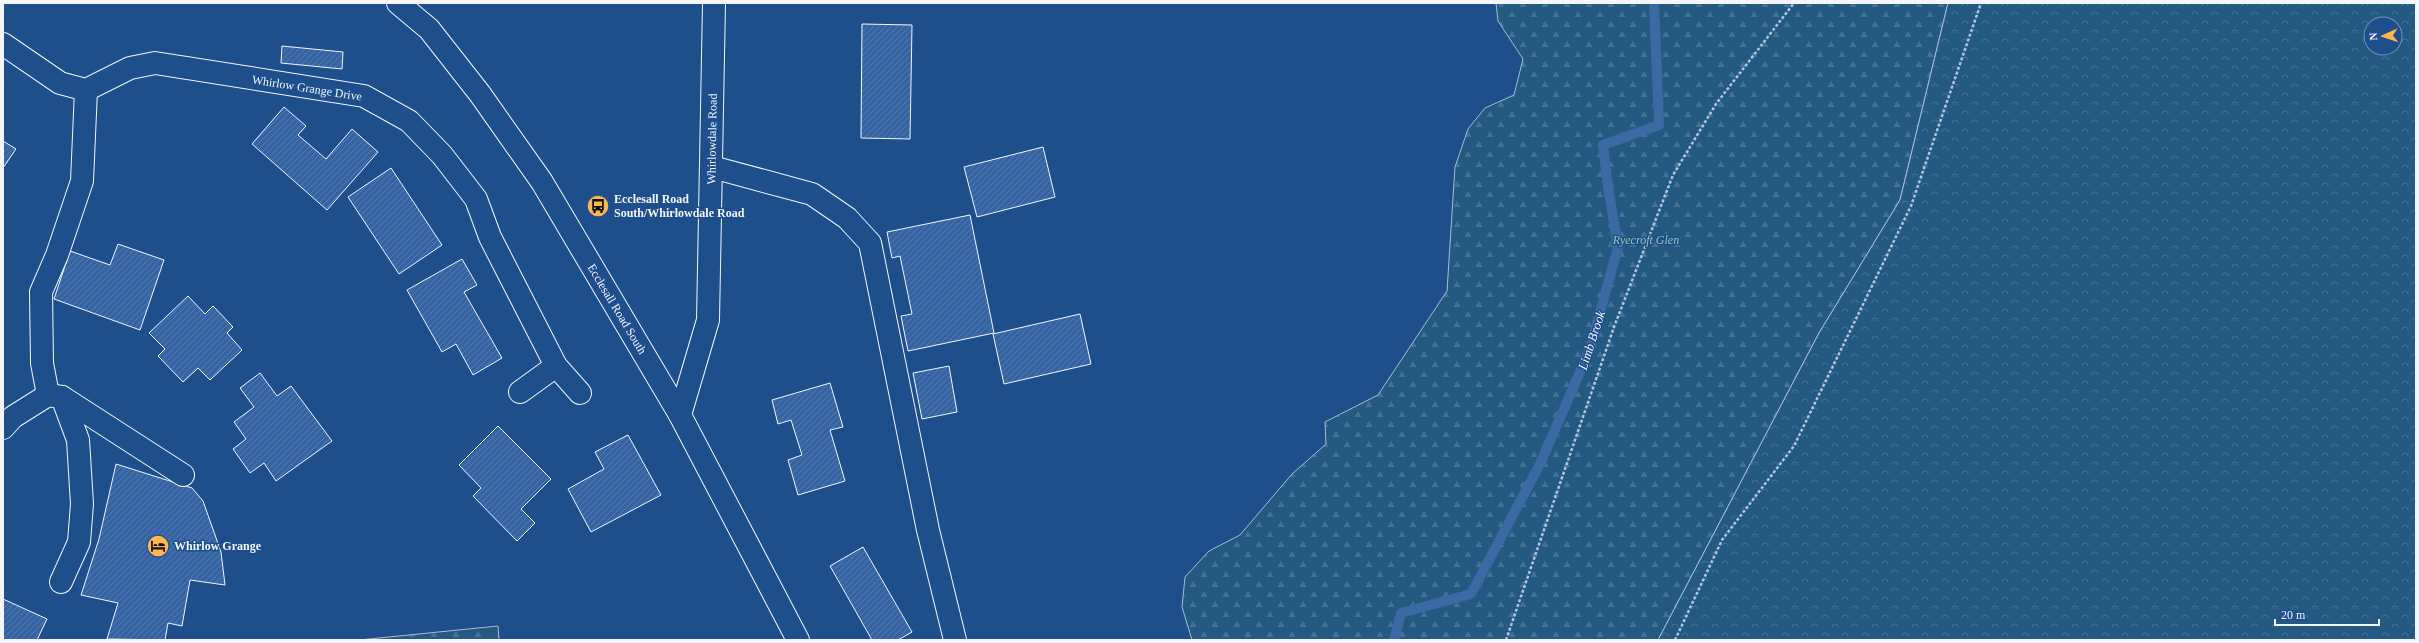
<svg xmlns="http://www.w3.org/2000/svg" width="2419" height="643" viewBox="0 0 2419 643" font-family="Georgia,serif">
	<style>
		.forest { fill: url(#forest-firs); stroke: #a8bbd7 }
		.park { fill: url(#park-crowns); stroke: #a8bbd7; fill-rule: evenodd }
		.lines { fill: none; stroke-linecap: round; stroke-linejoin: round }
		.stream { stroke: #3b69a3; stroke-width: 10 }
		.building { fill: url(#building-hatch); stroke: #f2f6ff }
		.minor-casing { stroke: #f2f6ff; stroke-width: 24 }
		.major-casing { stroke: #f2f6ff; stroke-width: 24 }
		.path { stroke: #b3c4dc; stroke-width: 2.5; stroke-dasharray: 3 2; stroke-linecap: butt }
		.minor { stroke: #1f4e8c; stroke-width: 22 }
		.major { stroke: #1f4e8c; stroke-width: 22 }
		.labels { text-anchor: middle; stroke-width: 3; stroke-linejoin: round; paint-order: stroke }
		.street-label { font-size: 12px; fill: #f2f6ff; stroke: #1f4e8c }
		.poi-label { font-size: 12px; font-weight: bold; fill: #f2f6ff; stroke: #1f4e8c; text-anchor: start }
		.park-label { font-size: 12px; font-style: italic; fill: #97c8a6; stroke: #1f4e8c }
		.water-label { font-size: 13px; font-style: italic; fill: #f2f6ff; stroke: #1f4e8c }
	</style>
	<defs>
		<pattern id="forest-firs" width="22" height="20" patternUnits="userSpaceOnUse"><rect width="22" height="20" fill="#245a82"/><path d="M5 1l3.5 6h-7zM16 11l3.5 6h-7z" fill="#447295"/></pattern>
		<pattern id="park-crowns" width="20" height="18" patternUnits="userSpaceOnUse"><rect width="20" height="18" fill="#245a82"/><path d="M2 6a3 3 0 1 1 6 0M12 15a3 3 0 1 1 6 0" fill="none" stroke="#447295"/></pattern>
		<pattern id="building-hatch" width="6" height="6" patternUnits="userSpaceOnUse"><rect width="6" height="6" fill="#3563a3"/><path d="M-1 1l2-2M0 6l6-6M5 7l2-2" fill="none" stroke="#537ab1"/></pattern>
	</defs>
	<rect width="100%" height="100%" fill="#1f4e8c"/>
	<g class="forest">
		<polygon points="1496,3 1948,3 1900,200 1819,333 1658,640 1192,640 1182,607 1185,577 1209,551 1240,535 1292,474 1326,444 1325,422 1378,395 1447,291 1455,167 1468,129 1485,108 1514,95 1523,59 1498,21"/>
		<polygon points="498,626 499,640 359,640"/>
	</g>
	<path class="park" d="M1948,3H2416V640H1658L1819,333L1900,200ZM2371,24H2395V48H2371Z"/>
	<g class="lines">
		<polyline class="stream" points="1394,640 1401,613 1471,594 1540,464 1590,349 1618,247 1608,187 1603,145 1659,125 1654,3"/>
	</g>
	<g class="building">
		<polygon points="862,24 912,25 910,139 861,138"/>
		<polygon points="282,46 343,52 342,69 281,63"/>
		<polygon points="284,107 306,126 298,135 326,159 352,129 378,152 327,210 252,144"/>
		<polygon points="3,141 16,149 3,168"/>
		<polygon points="1043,147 1055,197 977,217 964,167"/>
		<polygon points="391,168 442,245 399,274 348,197"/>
		<polygon points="970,215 994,333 908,351 901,316 912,314 900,256 892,258 887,232"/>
		<polygon points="118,244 164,260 140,330 54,299 70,251 110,265"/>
		<polygon points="462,259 477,285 464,292 502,358 473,375 456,344 442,352 407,290"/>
		<polygon points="188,296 205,314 213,306 233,327 227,333 242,350 210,380 198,368 183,382 158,356 165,349 149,333"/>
		<polygon points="1080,314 1091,364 1004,384 993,334"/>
		<polygon points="949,366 957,412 922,419 913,373"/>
		<polygon points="260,373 277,396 291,386 332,441 276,481 264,463 250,473 233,449 246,439 234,422 254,407 240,388"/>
		<polygon points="830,383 843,427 830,430 845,481 798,495 788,460 802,455 791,420 778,424 772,400"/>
		<polygon points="498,426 551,479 521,509 535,523 517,541 473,496 481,488 459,465"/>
		<polygon points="628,435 661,495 591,532 568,489 604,469 595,452"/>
		<polygon points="116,464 192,488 203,501 221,552 225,585 190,580 182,626 168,623 165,640 107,639 118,603 81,595 99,539"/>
		<polygon points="863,547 912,632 898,640 872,640 830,566"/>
		<polygon points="3,599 47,619 37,640 3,640"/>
	</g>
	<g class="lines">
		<g class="minor-casing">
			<g id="minor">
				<polyline points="3,44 60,83 86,90 130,68 155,63 364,96 409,121 442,155 476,199 490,237 556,366 580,393"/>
				<polyline points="712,167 812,194 847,218 870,243 928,530 955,640"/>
				<polyline points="520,392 556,366"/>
				<polyline points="48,395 42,363 41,292 57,255 82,181 86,90"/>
				<polyline points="3,428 13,417 48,395 62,397 183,475"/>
				<polyline points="61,582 79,542 82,504 78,440 62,397"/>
			</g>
		</g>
		<g class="major-casing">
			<g id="major">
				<polyline points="398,3 429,29 480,94 542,182 680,415 798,640"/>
				<polyline points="680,415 708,320 714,3"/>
			</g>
		</g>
		<g class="path">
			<polyline points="1506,640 1614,327 1673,175 1716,104 1794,3"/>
			<polyline points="1675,640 1722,540 1794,446 1911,206 1981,3"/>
		</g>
		<use href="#minor" class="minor"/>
		<use href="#major" class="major"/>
	</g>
	<defs>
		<g id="bus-disc" transform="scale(1.15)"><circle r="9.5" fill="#ffb74d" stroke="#1f4e8c"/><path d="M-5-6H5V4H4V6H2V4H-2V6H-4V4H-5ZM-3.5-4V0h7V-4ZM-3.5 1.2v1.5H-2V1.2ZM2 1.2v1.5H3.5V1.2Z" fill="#111"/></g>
		<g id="hotel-disc" transform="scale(1.15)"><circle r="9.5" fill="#ffb74d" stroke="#1f4e8c"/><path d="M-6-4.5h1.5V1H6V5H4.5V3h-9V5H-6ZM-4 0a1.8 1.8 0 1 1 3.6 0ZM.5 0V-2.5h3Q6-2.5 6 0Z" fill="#111"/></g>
	</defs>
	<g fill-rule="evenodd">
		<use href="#bus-disc" x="598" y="206"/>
		<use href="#hotel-disc" x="158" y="546"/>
	</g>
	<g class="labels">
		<g class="street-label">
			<text transform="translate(307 88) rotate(9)" y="4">Whirlow Grange Drive</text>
			<text transform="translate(712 139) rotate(-89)" y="4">Whirlowdale Road</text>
			<text transform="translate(617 309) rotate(59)" y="4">Ecclesall Road South</text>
		</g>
		<g class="poi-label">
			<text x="614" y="203">Ecclesall Road<tspan x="614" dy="14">South/Whirlowdale Road</tspan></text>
			<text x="174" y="550">Whirlow Grange</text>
		</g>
		<g class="park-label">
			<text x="1646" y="244">Ryecroft Glen</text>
		</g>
		<g class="water-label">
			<text transform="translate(1591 340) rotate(-72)" y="5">Limb Brook</text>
		</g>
	</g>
	<rect width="2419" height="643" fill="none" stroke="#f2f6ff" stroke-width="8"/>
	<g transform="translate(2383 36) rotate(267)"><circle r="19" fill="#1f4e8c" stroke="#7391ba"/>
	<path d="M0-3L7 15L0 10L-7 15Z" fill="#ffb74d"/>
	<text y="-6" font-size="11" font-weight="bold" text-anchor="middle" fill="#f2f6ff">N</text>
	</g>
	<path d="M2275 619v6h104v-6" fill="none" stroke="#f2f6ff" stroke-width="2"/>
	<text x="2281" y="619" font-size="12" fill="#f2f6ff" stroke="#1f4e8c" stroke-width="3" paint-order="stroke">20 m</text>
</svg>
